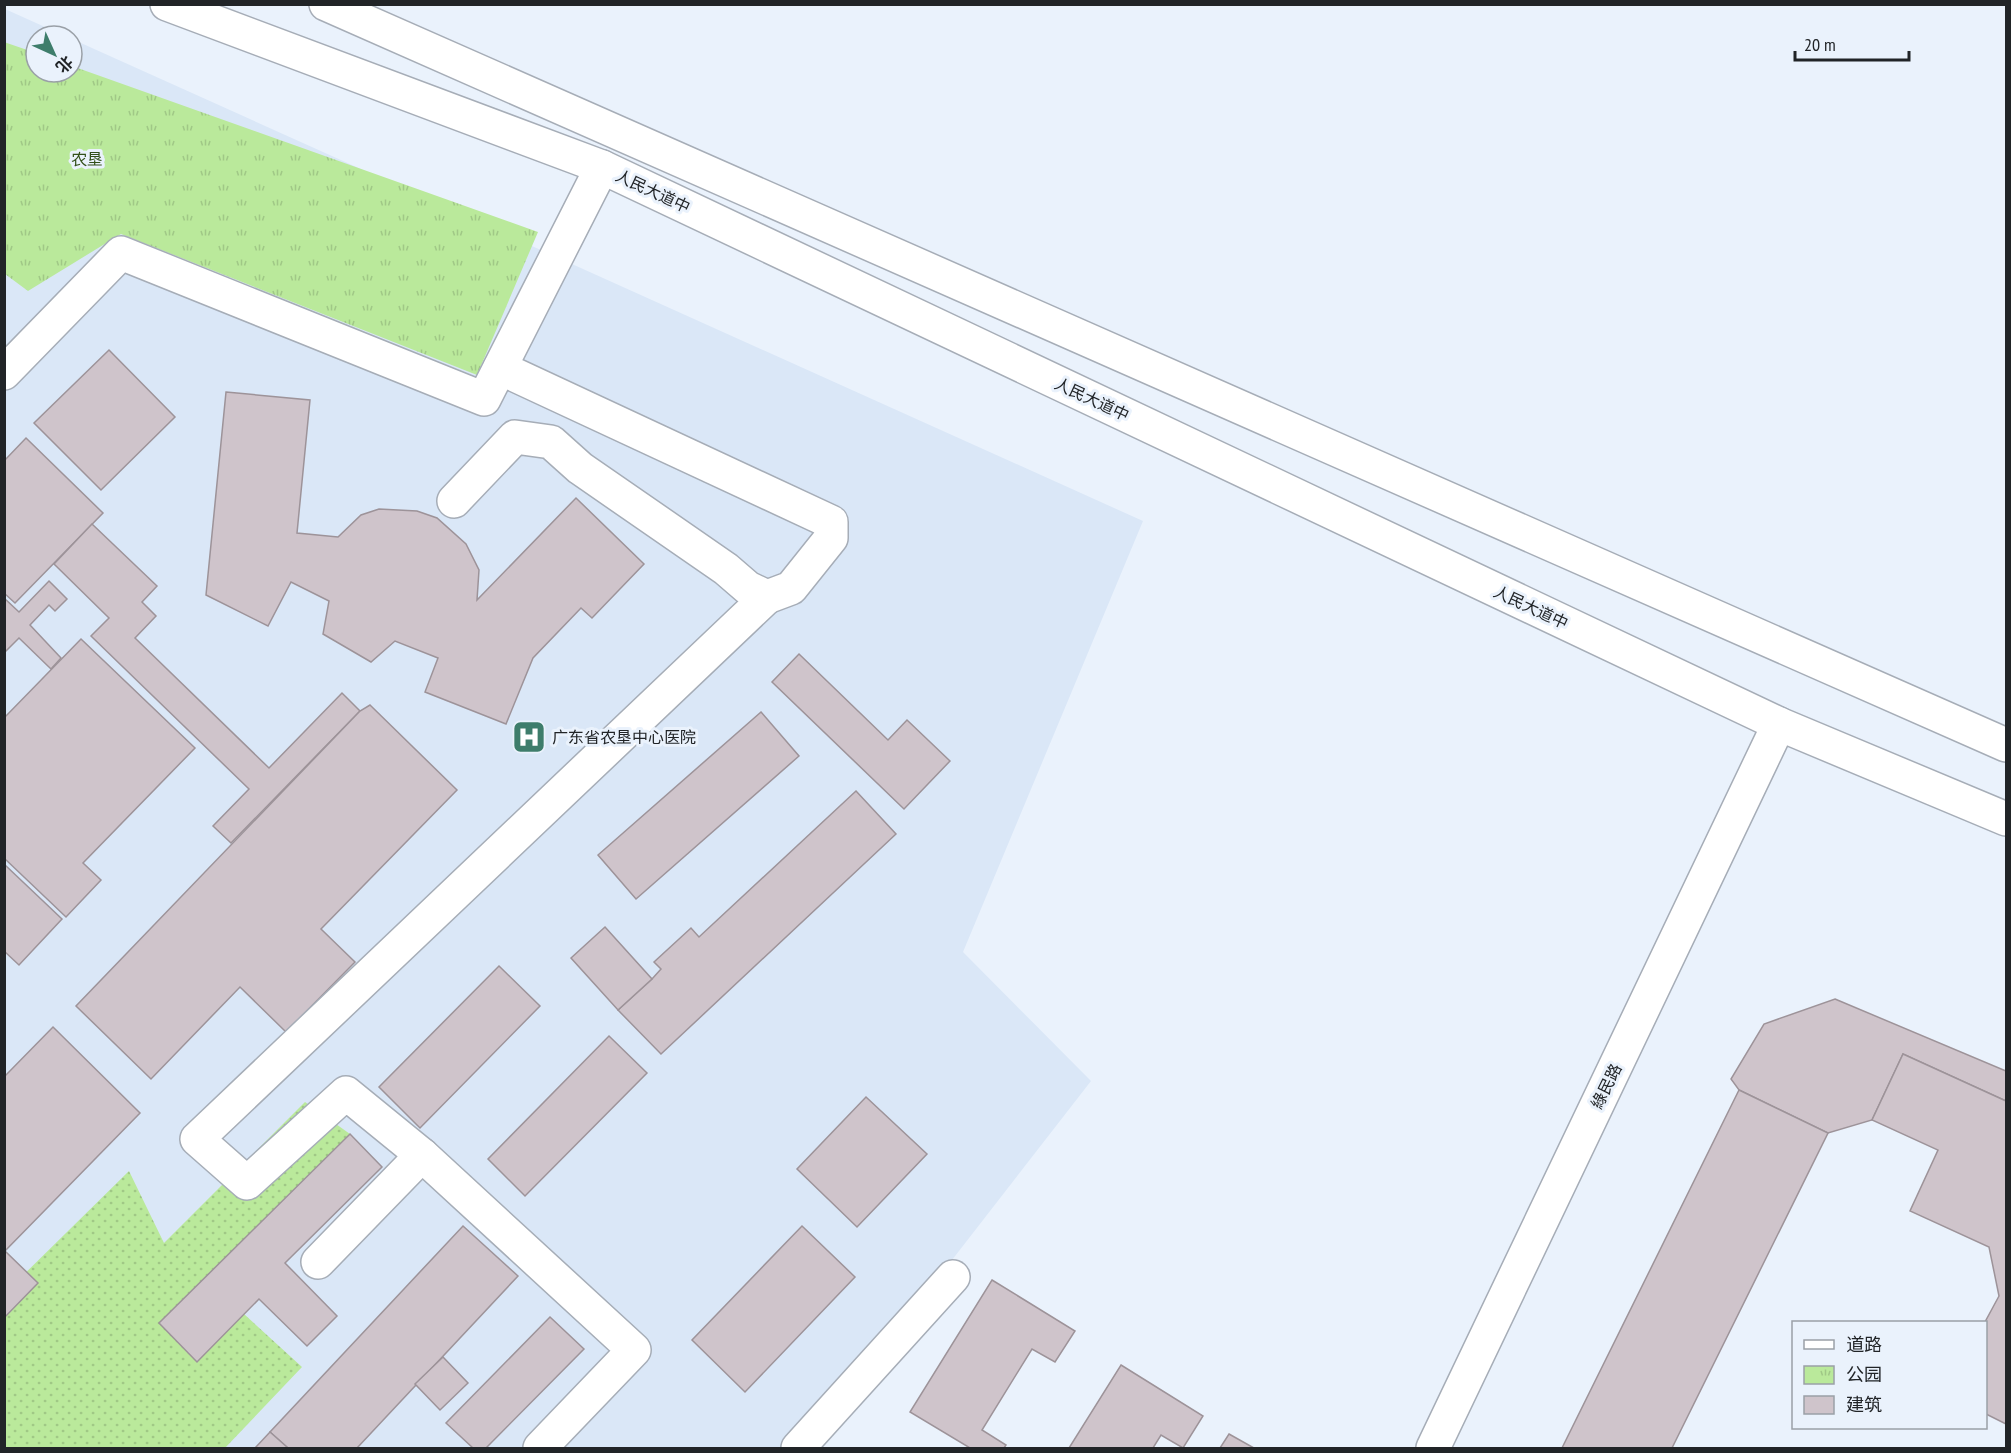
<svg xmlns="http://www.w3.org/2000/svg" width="2011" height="1453" viewBox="0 0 2011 1453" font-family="'PT Sans Narrow','Noto Sans SC',sans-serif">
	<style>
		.built { fill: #dae7f7 }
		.grass { fill: url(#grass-dots) }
		.park { fill: url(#park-tufts) }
		.building { fill: #cfc4cb; stroke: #9d9399; stroke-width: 1.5 }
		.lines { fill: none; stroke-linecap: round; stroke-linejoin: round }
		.minor-casing { stroke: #a6adb7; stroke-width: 36 }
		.major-casing { stroke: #a6adb7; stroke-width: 36 }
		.minor { stroke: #fff; stroke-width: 33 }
		.major { stroke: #fff; stroke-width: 33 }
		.labels { text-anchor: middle; stroke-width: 6; stroke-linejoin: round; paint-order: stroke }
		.park-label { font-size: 16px; fill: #32501a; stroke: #eaf2fc }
		.street-label { font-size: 16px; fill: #212427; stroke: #eaf2fc }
		.poi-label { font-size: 16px; fill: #212427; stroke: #eaf2fc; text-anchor: start }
	</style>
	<defs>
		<pattern id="grass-dots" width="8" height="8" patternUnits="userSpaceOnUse" patternTransform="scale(1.5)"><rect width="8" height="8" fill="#bae99b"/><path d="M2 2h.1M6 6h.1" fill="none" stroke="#a0c886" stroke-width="1.8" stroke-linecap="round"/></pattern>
		<pattern id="park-tufts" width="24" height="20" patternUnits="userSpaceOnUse" patternTransform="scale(1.5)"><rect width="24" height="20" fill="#bae99b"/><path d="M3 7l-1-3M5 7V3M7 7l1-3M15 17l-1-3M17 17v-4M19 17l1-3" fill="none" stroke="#a0c886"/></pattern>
	</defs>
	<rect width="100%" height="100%" fill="#eaf2fc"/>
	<polygon class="built" points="5,9 65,36 36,36 36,72 72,72 72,39 1143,521 963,952 1091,1081 806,1448 5,1448"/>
	<polygon class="grass" points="305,1102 350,1134 159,1323 197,1361 244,1314 302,1367 225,1448 5,1448 5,1293 129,1171 164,1243"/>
	<polygon class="park" points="4,42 36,53 36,72 72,72 72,66 538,232 477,375 121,234 28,291 5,274"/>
	<g class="building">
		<polygon points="109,350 175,417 101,490 34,423"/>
		<polygon points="226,392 310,400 297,533 338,537 361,515 379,509 417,511 437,518 466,544 479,570 477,600 576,498 644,564 592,618 581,608 533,658 506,724 425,692 438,658 395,641 371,662 323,634 329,601 291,582 268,626 206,595"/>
		<polygon points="26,438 103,513 15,603 4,593 4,461"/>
		<polygon points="92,524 157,586 142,602 156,616 135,638 269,768 342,693 360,711 231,843 213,826 249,789 91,636 109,618 54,564"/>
		<polygon points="49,581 67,599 55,611 49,605 30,625 61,658 51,669 19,638 4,653 4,598 19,612"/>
		<polygon points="81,639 195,748 83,863 101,880 66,917 4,858 4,718"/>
		<polygon points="799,654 888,740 907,720 950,761 904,809 772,682"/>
		<polygon points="370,705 457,790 321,929 355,962 286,1032 240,987 151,1079 76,1006 360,711"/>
		<polygon points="761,712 799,756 636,899 598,855"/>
		<polygon points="856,791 896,834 661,1054 618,1010 652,979 661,969 654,962 691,928 699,937"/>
		<polygon points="4,864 62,919 19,965 4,951"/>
		<polygon points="605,927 652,979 618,1010 571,958"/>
		<polygon points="499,966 540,1006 420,1128 379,1087"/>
		<polygon points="1835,999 2006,1071 2006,1101 1903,1054 1872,1120 1828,1133 1739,1090 1731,1079 1764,1024"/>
		<polygon points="53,1027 140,1113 5,1251 38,1283 4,1318 4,1077"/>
		<polygon points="609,1036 647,1073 525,1196 488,1159"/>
		<polygon points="1903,1054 2006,1101 2006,1424 1986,1414 1985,1322 1999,1296 1989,1247 1910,1211 1938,1150 1872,1120"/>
		<polygon points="1739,1090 1828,1133 1672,1448 1562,1448"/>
		<polygon points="866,1097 927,1154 857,1227 797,1169"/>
		<polygon points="350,1134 382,1167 285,1263 337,1316 307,1346 259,1299 197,1362 159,1323"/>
		<polygon points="463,1226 518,1276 357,1448 288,1448 270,1432"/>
		<polygon points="802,1226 855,1277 745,1392 692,1340"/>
		<polygon points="992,1280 1075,1331 1055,1362 1032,1349 982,1430 1006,1445 1004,1448 970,1448 910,1412"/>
		<polygon points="550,1317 584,1349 486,1448 473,1448 446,1423"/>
		<polygon points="443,1357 468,1383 440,1410 415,1384"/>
		<polygon points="1121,1365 1203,1416 1183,1448 1161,1435 1153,1448 1069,1448"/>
		<polygon points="270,1432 288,1448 255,1448"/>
		<polygon points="1229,1434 1254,1448 1220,1448"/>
	</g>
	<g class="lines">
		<g class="minor-casing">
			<g id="minor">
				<polyline points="4,373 121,253 484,399 602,167"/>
				<polyline points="454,501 515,437 551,442 580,468 726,569 748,588 767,597 791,588 831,538 831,522 500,368"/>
				<polyline points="422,1155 634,1350 540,1448"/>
				<polyline points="318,1262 422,1155 346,1093 247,1183 197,1139 767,597"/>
				<polyline points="798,1448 953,1277"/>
				<polyline points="1433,1448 1779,724"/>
			</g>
		</g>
		<g class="major-casing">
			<g id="major">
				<polyline points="167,4 602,167 1779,724 2006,819"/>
				<polyline points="326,4 2006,745"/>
			</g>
		</g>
		<use href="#minor" class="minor"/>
		<use href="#major" class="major"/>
	</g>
	<defs>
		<g id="hospital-square" transform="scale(1.725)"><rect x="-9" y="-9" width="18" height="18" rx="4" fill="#3e7d6b" stroke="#eaf2fc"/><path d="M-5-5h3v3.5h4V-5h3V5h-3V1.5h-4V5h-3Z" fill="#fff"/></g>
	</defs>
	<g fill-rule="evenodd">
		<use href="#hospital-square" x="529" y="737"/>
	</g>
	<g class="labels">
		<g class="park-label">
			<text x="87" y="165">农垦</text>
		</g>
		<g class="street-label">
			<text transform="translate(653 191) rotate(25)" y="6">人民大道中</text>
			<text transform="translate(1092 399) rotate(25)" y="6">人民大道中</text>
			<text transform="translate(1531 607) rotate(25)" y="6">人民大道中</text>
			<text transform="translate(1606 1086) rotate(-64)" y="6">綠民路</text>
		</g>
		<g class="poi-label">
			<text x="552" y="743">广东省农垦中心医院</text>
		</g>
	</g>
	<rect width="2011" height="1453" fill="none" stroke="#212427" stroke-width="12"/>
	<rect x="1792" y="1321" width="195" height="108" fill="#eaf2fc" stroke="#9aa0a7" stroke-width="1.5"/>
	<rect x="1804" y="1340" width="30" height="9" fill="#ffffff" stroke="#9aa0a7" stroke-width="1.5"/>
	<text x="1846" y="1351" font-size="18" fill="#212427">道路</text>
	<rect x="1804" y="1366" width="30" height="18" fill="url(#park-tufts)" stroke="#9aa0a7" stroke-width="1.5"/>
	<text x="1846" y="1381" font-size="18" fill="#212427">公园</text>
	<rect x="1804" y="1396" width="30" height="18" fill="#cfc4cb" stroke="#9aa0a7" stroke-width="1.5"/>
	<text x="1846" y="1411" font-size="18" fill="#212427">建筑</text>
	<g transform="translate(54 54) rotate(135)"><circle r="28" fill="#eaf2fc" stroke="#9aa0a7" stroke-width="1.5"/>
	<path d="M0-4.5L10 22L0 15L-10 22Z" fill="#3e7d6b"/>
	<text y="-9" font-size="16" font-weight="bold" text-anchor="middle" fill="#212427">北</text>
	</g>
	<path d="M1795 51v9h114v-9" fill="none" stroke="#212427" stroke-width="3"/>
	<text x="1804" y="51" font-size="18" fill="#212427" stroke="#eaf2fc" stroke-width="4.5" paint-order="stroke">20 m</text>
</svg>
